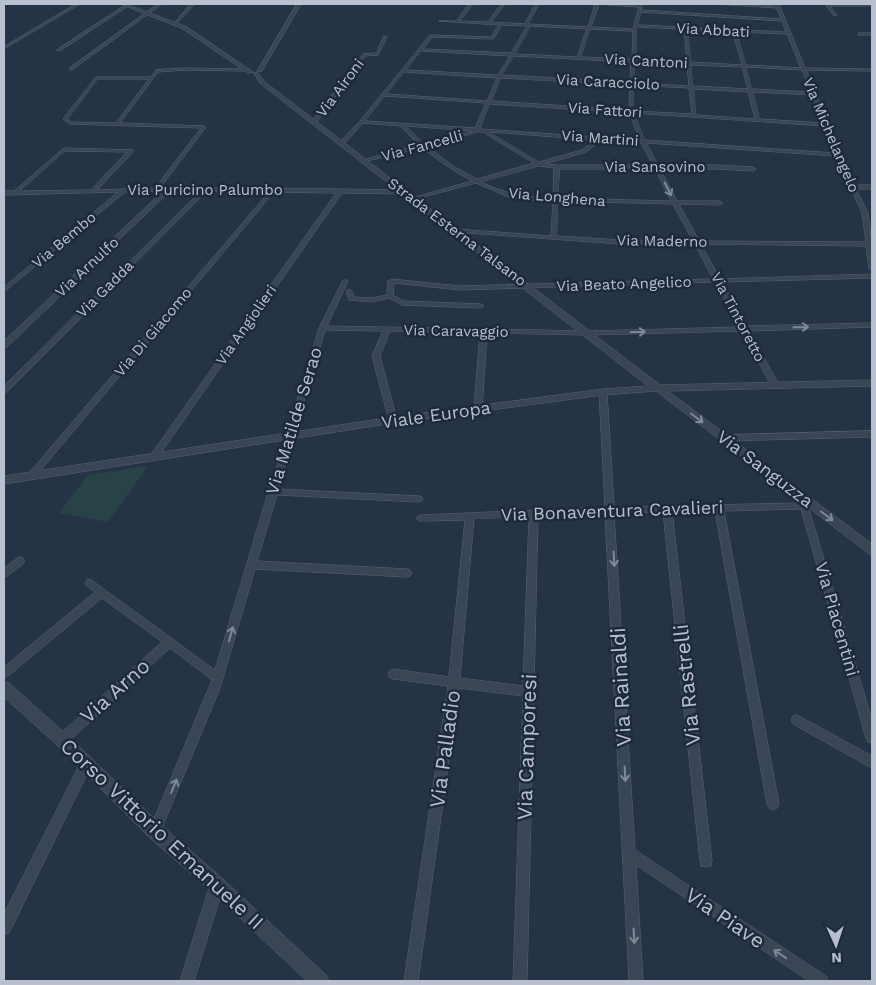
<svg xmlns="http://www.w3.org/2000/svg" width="876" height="985" viewBox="0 0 876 985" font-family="'Work Sans',sans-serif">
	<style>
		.green { fill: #274347 }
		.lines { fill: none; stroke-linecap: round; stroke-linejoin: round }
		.minor-casing { stroke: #586373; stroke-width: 1 }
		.tertiary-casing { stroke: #586373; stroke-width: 1 }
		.minor { fill: #3a4555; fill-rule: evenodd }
		.tertiary { fill: #3a4555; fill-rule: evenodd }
		.oneway { stroke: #7f8998 }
		.labels { text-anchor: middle; stroke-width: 5; stroke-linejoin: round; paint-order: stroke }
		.far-street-label { font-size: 15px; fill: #b8c0cf; stroke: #1e2a3b }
		.street-label { font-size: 18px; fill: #b8c0cf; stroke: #1e2a3b }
		.near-street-label { font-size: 21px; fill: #b8c0cf; stroke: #1e2a3b }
	</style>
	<rect width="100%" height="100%" fill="#253346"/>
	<polygon class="green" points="148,466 108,522 59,513 88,475"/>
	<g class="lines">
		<g class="minor-casing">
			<g id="minor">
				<polygon points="76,4 80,4 4,49 4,47"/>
				<polygon points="127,4 131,4 60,51 57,50"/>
				<polygon points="158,4 162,4 72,70 70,70 70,68"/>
				<polygon points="191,4 195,4 176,24 174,24"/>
				<path d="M469,4H473L460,21L488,22L501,4H505L491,22L525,24L535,4H539L528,24L588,27L595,4H599L591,27L633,29L639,7L608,5L606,4L639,5L643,4L641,10L781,19L777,8L716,4L776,6L775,4H779L805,68L872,69V71L806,70L841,155L855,185H872V189H856L868,213L872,247V271L869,269L866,246L701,244L720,279L872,274V278L722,282L746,326L872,323V327L749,331L779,385L775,387L771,385L742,331L589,335L487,333L482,409L478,412L474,409L480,333L390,331L380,356L397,420L393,423L389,420L372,356L383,331L325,330L278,489L419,496L422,497L423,499L422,501L419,502L277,495L257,561L407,569L410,570L412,573L410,576L407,577L255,569L220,688L159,835L155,837L151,835L149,831L212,680L170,648L66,744L62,746L58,744L56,740L58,736L162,642L102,598L8,676L4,678V667L95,592L87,586L85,583L87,580L90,579L215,670L268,493V492L270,489L319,328L343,280H347L348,281L327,326L589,331L739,327L715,282L460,290L394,283L393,295L403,301L481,304L484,306L481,308L402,305L389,298L372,302L349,300L346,291L349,289L352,291L354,297L372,298L387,295L388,281L391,279L460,286L713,279L695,244H621L454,232L453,231L456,229L551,236L553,201L525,200L511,198L476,183L412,200V198L472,181L450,168L422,148L363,162V160L419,145L400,126L363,123L344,144H340V142L360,121L430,35L491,37L499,25L439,21H456ZM641,12L782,21L786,32L638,25ZM502,25L527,26L511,53L423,49L432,37L493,39ZM531,26L587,29L577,57L515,54ZM637,27L684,29L687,62L636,59ZM590,29L633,31L632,59L581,57ZM688,29L733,32L742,65L691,62ZM737,32L787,34L801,68L746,65ZM421,51L510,56L498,75L406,70ZM514,56L631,62L630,82L502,75ZM635,62L687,64L689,86L635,83ZM691,65L742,67L748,89L693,86ZM746,67L802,70L811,92L752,89ZM404,72L497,78L487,101L387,94ZM501,78L630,85L629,110L492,101ZM634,85L689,88L692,114L633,111ZM694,89L748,92L755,119L696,115ZM753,92L812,95L823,123L760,119ZM385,96L486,103L475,128L365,121ZM490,104L629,113L640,140L480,129ZM634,113L824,126L835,153L645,140ZM406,126L474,131L424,144ZM478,132H486V134L534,163L477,179L453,166L427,146ZM491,133V132L595,140L582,150L539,162ZM601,140L641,143L653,165H557L545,164L586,152ZM647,143L836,156L862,213L866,242L699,241L679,204L720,205L723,203L720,201H677L660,169H716L753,171L756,169L753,167L716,165H658ZM539,166L554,168L553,198C527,198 505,194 481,182ZM560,169H655L671,201L558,198ZM558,201L673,204L693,241L621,240L557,236Z"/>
				<polygon points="825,4 872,4 872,6 830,6 837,15 835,16"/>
				<polygon points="859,33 872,33 872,35 858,35"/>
				<polygon points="384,36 387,37 378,55 365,56 316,123 312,123 312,121 363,54 376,53"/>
				<path d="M186,68L244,69L246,70L244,71L186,70L158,72L120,123L204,126L206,127L160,188C242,187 324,189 406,190L409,192L406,194L342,193L156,460H150L149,458L150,456L336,193L274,192L35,477H29L28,475L29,473L269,192L207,191L7,392H4V386L201,191H170L7,347H4V341L163,191L125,192L4,292V287L118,192L4,195V191H14L64,148L133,150V152L97,190L155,188L201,128L70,124L63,119L96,77H151L156,70ZM98,79H149L116,123L71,122L68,119ZM65,151L127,152L91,190L20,191Z"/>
				<path d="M600,390H606L607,392L614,507L800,503L802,498H808L809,500L808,506L872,720V743L868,742L866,738L801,509L724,511L779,804L777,808L773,810L769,808L767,804L715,511H672L712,861L711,866L706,867L701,866L700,861L663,512L614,514L635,850L826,976L828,981H809L636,865L643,981H629L605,514L538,517L527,981H513L523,696L459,688L418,981H404L448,686L393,679L389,677L388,674L389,671L393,669L449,677L465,520L421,521L418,520L416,518L418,516L421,515L605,507L599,392ZM529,517L523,686L460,678L474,519Z"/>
				<polygon points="872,431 872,437 724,441 720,438 724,435"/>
				<polygon points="20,557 23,558 25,561 23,564 7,576 4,577 4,568"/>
				<polygon points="797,715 872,756 872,768 793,724 791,720 793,716"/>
				<polygon points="86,758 90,760 92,764 90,768 9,933 4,935 4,914 82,760"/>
				<polygon points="217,878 222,880 224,885 194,981 180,981 210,885 212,880"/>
			</g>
		</g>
		<g class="tertiary-casing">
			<g id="tertiary">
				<polygon points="121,4 126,4 187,27 253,72 248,73 183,29"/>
				<polygon points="297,4 301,4 262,71 257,72"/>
				<polygon points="254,73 258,73 265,82 660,385 872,380 872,386 668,391 872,544 872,555 868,553 656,391 603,395 393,423 4,484 4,476 393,417 603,389 648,386 261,84"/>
				<polygon points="4,682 9,683 67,735 161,825 223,879 326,975 329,981 307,981 211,891 149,837 57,745 4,697"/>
			</g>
		</g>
		<use href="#minor" class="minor"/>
		<use href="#tertiary" class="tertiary"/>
	</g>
	<defs><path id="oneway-shaft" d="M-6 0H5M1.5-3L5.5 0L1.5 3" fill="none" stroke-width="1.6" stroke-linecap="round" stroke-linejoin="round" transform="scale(1.25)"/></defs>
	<g class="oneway">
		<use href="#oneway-shaft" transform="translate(668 189) rotate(63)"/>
		<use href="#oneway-shaft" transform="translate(801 327) rotate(-1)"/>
		<use href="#oneway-shaft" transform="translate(638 332) rotate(-2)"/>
		<use href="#oneway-shaft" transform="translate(697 418) rotate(37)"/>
		<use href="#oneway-shaft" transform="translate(827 516) rotate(37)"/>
		<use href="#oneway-shaft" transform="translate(614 559) rotate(87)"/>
		<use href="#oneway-shaft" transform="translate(231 634) rotate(-74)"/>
		<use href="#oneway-shaft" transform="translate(625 774) rotate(87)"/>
		<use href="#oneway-shaft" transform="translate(174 786) rotate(-67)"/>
		<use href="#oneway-shaft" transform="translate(634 936) rotate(87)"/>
		<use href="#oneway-shaft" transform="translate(780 954) rotate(-146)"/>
	</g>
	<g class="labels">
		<g class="far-street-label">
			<text transform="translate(713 30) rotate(3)" y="5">Via Abbati</text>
			<text transform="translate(646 61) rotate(3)" y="5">Via Cantoni</text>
			<text transform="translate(608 82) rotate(3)" y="5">Via Caracciolo</text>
			<text transform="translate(340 88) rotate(-53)" y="5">Via Aironi</text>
			<text transform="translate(605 110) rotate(4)" y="5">Via Fattori</text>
			<text transform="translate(831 135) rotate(67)" y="5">Via Michelangelo</text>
			<text transform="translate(600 138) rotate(4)" y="5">Via Martini</text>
			<text transform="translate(422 146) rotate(-15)" y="5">Via Fancelli</text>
			<text x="655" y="172">Via Sansovino</text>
			<text x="205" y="195">Via Puricino Palumbo</text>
			<text transform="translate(557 197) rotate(5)" y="5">Via Longhena</text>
			<text transform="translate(457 232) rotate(37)" y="5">Strada Esterna Talsano</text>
			<text transform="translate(64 240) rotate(-40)" y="5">Via Bembo</text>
			<text transform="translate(662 241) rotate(1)" y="5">Via Maderno</text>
			<text transform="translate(87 267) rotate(-43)" y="5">Via Arnulfo</text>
			<text transform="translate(624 284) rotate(-2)" y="5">Via Beato Angelico</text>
			<text transform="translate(105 289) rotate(-45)" y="5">Via Gadda</text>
			<text transform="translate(738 317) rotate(62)" y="5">Via Tintoretto</text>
			<text transform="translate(246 325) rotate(-55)" y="5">Via Angiolieri</text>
			<text transform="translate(456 331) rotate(1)" y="5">Via Caravaggio</text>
			<text transform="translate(153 332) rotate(-50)" y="5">Via Di Giacomo</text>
		</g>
		<g class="street-label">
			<text transform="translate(436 415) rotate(-8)" y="6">Viale Europa</text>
			<text transform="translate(294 421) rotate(-73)" y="6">Via Matilde Serao</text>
			<text transform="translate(765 469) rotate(37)" y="6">Via Sanguzza</text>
			<text transform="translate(612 511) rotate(-2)" y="6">Via Bonaventura Cavalieri</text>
			<text transform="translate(837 619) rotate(74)" y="6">Via Piacentini</text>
		</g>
		<g class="near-street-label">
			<text transform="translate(687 685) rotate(-96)" y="7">Via Rastrelli</text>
			<text transform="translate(621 687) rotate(-93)" y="7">Via Rainaldi</text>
			<text transform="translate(115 691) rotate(-42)" y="7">Via Arno</text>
			<text transform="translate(527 747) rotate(-88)" y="7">Via Camporesi</text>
			<text transform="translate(445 749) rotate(-82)" y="7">Via Palladio</text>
			<text transform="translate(162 834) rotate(43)" y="7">Corso Vittorio Emanuele II</text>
			<text transform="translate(725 918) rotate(34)" y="7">Via Piave</text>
		</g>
	</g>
	<rect width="876" height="985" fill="none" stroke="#b8c0cf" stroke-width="10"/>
	<g transform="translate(836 945) rotate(177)" stroke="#1e2a3b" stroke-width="4" paint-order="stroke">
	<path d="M0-4L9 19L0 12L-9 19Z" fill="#b8c0cf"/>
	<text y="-8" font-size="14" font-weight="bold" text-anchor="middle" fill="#b8c0cf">N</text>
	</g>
</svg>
